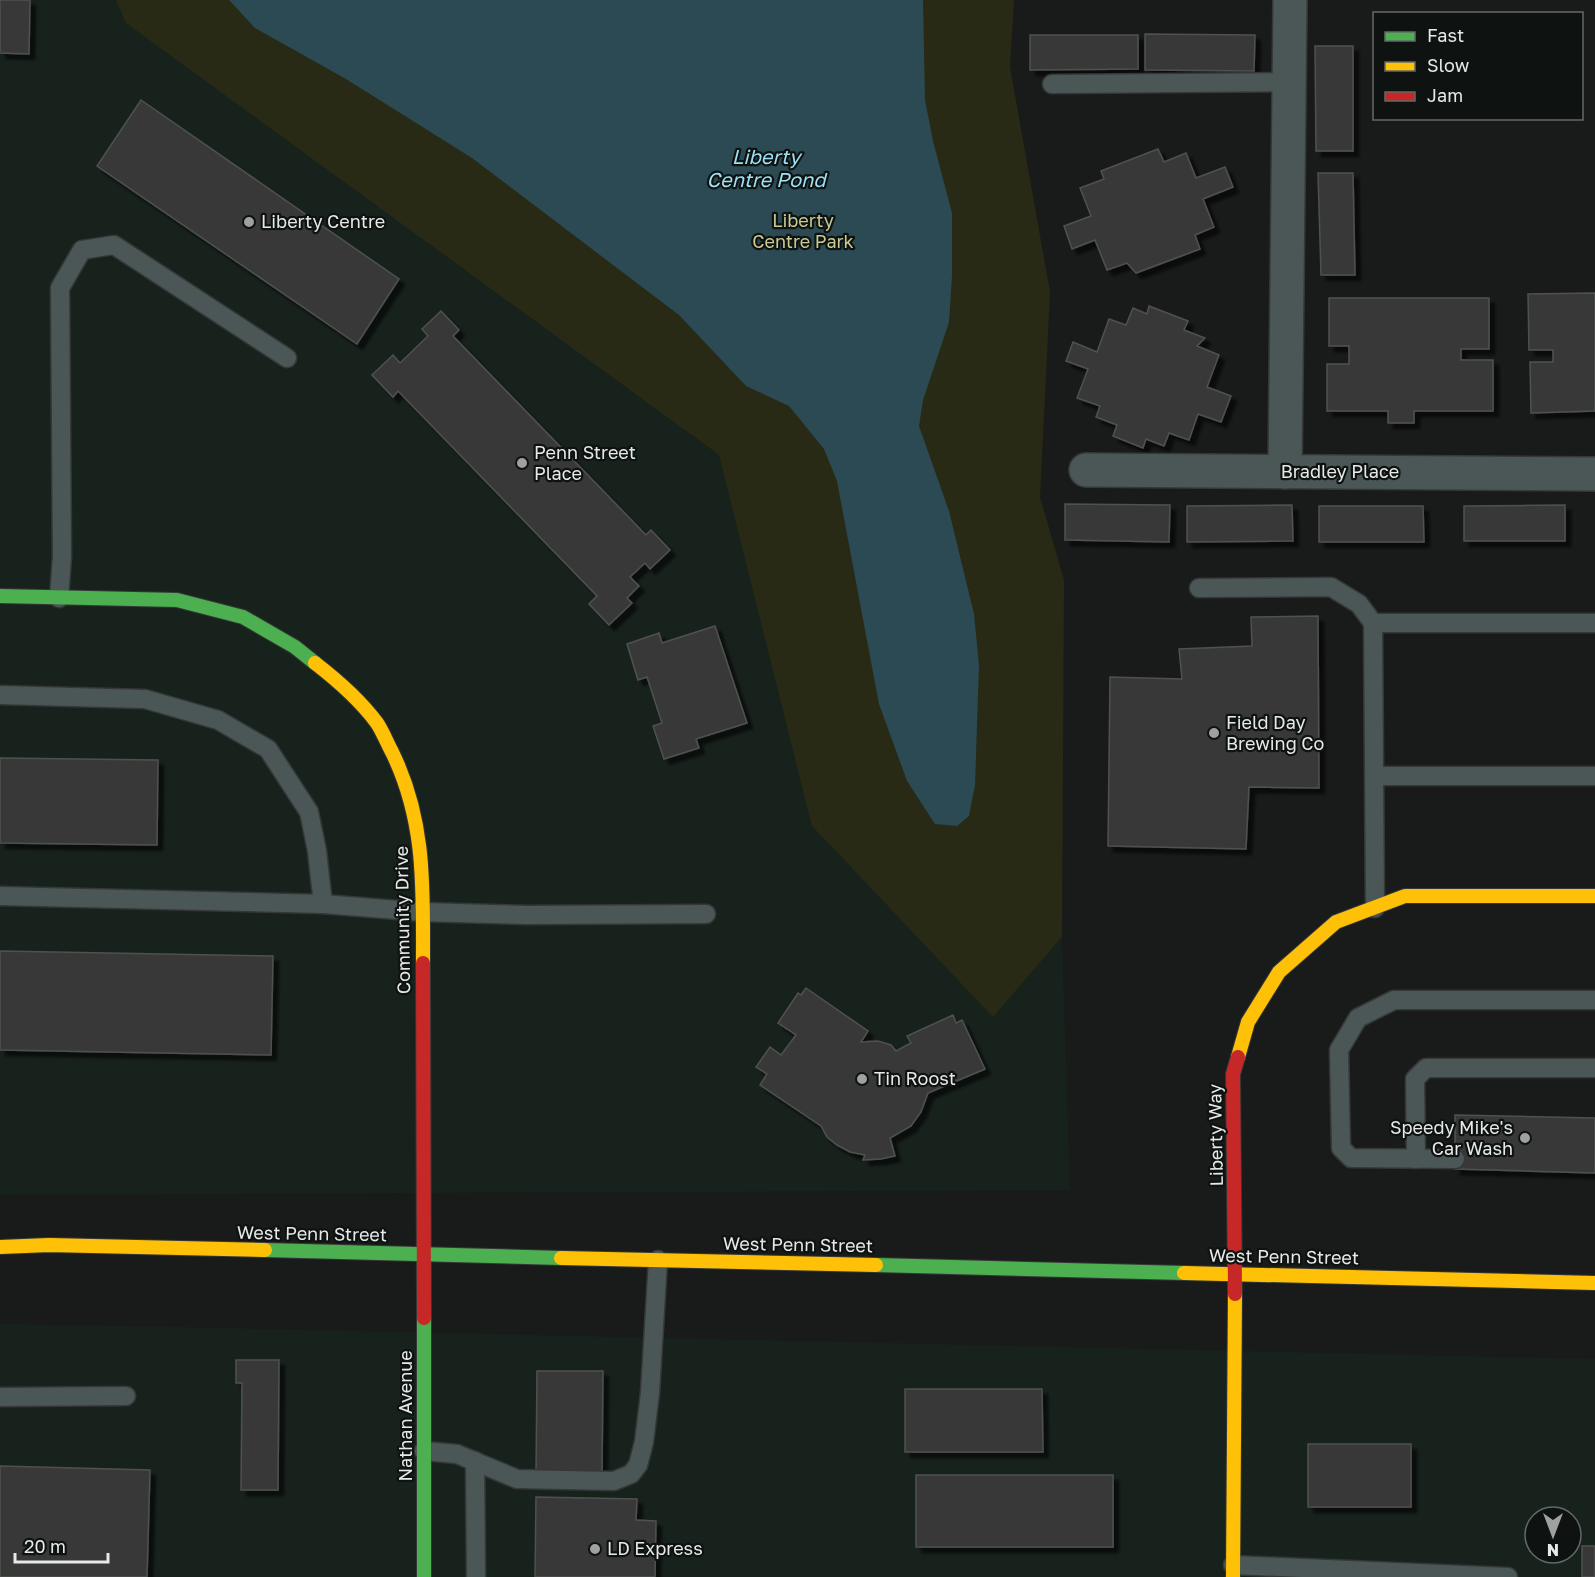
<svg xmlns="http://www.w3.org/2000/svg" width="1595" height="1577" viewBox="0 0 1595 1577" font-family="'Golos Text',sans-serif">
	<style>
		.built { fill: #18221d; fill-rule: evenodd }
		.green { fill: #292a15 }
		.water { fill: #2c4a53 }
		.building { fill: #383938; stroke: #4f5150; stroke-width: 1.5; filter: url(#shadow) }
		.lines { fill: none; stroke-linecap: round; stroke-linejoin: round }
		.lane-casing { stroke: #363737; stroke-width: 21 }
		.street-casing { stroke: #363737; stroke-width: 36 }
		.fast-casing { stroke: #363737; stroke-width: 16 }
		.slow-casing { stroke: #363737; stroke-width: 16 }
		.jam-casing { stroke: #363737; stroke-width: 16 }
		.lane { stroke: #4a5756; stroke-width: 18 }
		.street { stroke: #4a5756; stroke-width: 33 }
		.fast { stroke: #4caf50; stroke-width: 14 }
		.slow { stroke: #ffc107; stroke-width: 14 }
		.jam { stroke: #c62828; stroke-width: 14 }
		.poi-dot { fill: #9ea1a0; stroke: #0e1311; stroke-width: 2 }
		.labels { text-anchor: middle; stroke-width: 4.5; stroke-linejoin: round; paint-order: stroke }
		.park-label { font-size: 18px; fill: #caca93; stroke: #0e1311 }
		.poi-label { font-size: 18px; fill: #e6e9e8; stroke: #0e1311; text-anchor: start }
		.street-label { font-size: 18px; fill: #e6e9e8; stroke: #0e1311 }
		.water-label { font-size: 20px; font-style: italic; fill: #9ddff4; stroke: #0e1311 }
	</style>
	<defs>
		<filter id="shadow"><feDropShadow dx="5.5" dy="5.5" stdDeviation="1.5" flood-color="#0009"/></filter>
	</defs>
	<rect width="100%" height="100%" fill="#181b1a"/>
	<g class="built">
		<polygon points="0,0 116,0 127,23 719,455 812,826 993,1016 1062,937 1070,1190 0,1195"/>
		<path d="M0,1324L178,1327L1595,1359V1577H0ZM1535,1517H1571V1553H1535Z"/>
	</g>
	<polygon class="green" points="116,0 1014,0 1010,67 1050,292 1040,497 1064,580 1062,937 993,1017 812,826 719,455 126,23"/>
	<polygon class="water" points="229,0 923,0 925,100 933,141 952,213 952,276 949,322 923,400 919,426 949,511 974,614 979,665 975,785 969,816 957,826 935,824 907,781 879,704 837,481 824,449 789,406 746,386 679,315 472,158 346,79 255,28"/>
	<g class="building">
		<polygon points="0,0 30,0 29,54 0,53"/>
		<polygon points="1145,34 1255,35 1254,71 1145,70"/>
		<polygon points="1030,35 1138,35 1138,69 1030,70"/>
		<polygon points="1315,46 1353,46 1353,151 1316,151"/>
		<polygon points="141,100 399,279 357,344 97,166"/>
		<polygon points="1158,149 1164,162 1186,153 1196,178 1225,167 1233,187 1203,199 1214,227 1195,235 1200,249 1136,273 1127,263 1107,270 1095,240 1072,249 1064,226 1091,216 1080,188 1104,179 1101,171"/>
		<polygon points="1318,173 1353,173 1355,275 1321,275"/>
		<polygon points="1595,293 1595,411 1531,413 1530,362 1553,362 1553,350 1529,350 1528,294"/>
		<polygon points="1329,298 1489,298 1489,349 1461,349 1461,360 1493,360 1493,411 1414,411 1414,423 1388,423 1388,411 1327,411 1327,364 1349,364 1349,346 1329,346"/>
		<polygon points="1149,306 1188,321 1184,330 1205,338 1197,346 1219,355 1207,387 1231,396 1221,422 1198,414 1189,440 1169,433 1164,446 1146,439 1143,448 1113,436 1117,425 1096,417 1100,406 1077,398 1088,369 1066,361 1073,342 1097,352 1109,319 1126,325 1133,308 1147,314"/>
		<polygon points="441,311 459,330 453,336 646,535 651,530 670,550 650,569 645,563 630,577 639,586 627,598 632,603 609,625 589,604 597,596 398,391 393,397 372,375 393,355 400,363 428,336 422,329"/>
		<polygon points="1065,504 1170,505 1169,542 1065,540"/>
		<polygon points="1292,505 1293,541 1187,542 1187,506"/>
		<polygon points="1565,505 1565,541 1464,541 1464,506"/>
		<polygon points="1319,506 1423,506 1424,542 1319,542"/>
		<polygon points="1318,616 1319,788 1249,787 1246,849 1108,846 1110,677 1182,679 1179,649 1252,646 1251,617"/>
		<polygon points="715,626 747,723 696,739 699,748 664,759 653,726 662,723 647,677 638,680 627,644 659,633 662,643"/>
		<polygon points="0,758 158,760 157,845 0,843"/>
		<polygon points="0,951 273,956 271,1055 0,1050"/>
		<polygon points="806,988 868,1031 861,1042 878,1041 891,1045 896,1051 911,1043 907,1036 953,1015 956,1023 962,1020 985,1069 928,1093 921,1112 911,1126 890,1138 895,1156 881,1159 863,1160 865,1155 850,1152 837,1145 827,1137 821,1126 760,1085 767,1074 756,1067 770,1047 781,1055 796,1035 778,1023 798,993 801,995"/>
		<polygon points="1455,1115 1595,1118 1595,1173 1455,1169"/>
		<polygon points="236,1360 279,1360 278,1490 241,1490 242,1383 236,1383"/>
		<polygon points="537,1371 603,1371 602,1474 536,1473"/>
		<polygon points="905,1389 1042,1389 1043,1452 905,1452"/>
		<rect x="1308" y="1444" width="103" height="63"/>
		<polygon points="0,1466 150,1470 147,1577 0,1577"/>
		<rect x="916" y="1475" width="197" height="72"/>
		<polygon points="536,1497 637,1499 636,1520 656,1521 655,1577 535,1577"/>
		<rect x="1582" y="1546" width="13" height="31"/>
	</g>
	<g class="lines">
		<g class="lane-casing">
			<g id="lane">
				<polyline points="1052,84 1289,82"/>
				<polyline points="1199,588 1331,587 1359,604 1373,623"/>
				<polyline points="59,598 62,557 60,288 82,250 114,245 287,358"/>
				<polyline points="0,695 145,699 218,720 268,749 309,812 317,851 323,904"/>
				<polyline points="1375,776 1595,776"/>
				<polyline points="0,896 323,904 422,912 527,915 706,914"/>
				<polyline points="1375,908 1373,623 1595,623"/>
				<polyline points="1416,1159 1415,1079 1426,1068 1595,1068"/>
				<polyline points="1455,1159 1351,1158 1341,1148 1339,1050 1358,1018 1394,1000 1595,1000"/>
				<polyline points="0,1397 126,1396"/>
				<polyline points="424,1451 457,1454 517,1479 614,1481 631,1474 638,1465 644,1442 650,1393 658,1260"/>
				<polyline points="475,1461 476,1577"/>
				<polyline points="1233,1565 1508,1577"/>
			</g>
		</g>
		<g class="street-casing">
			<g id="street">
				<polyline points="1086,470 1595,474"/>
				<polyline points="1285,472 1290,0"/>
			</g>
		</g>
		<g class="fast-casing">
			<g id="fast">
				<polyline points="0,596 177,600 243,617 295,647 315,663"/>
				<polyline points="265,1250 561,1258"/>
				<polyline points="876,1265 1184,1273"/>
				<polyline points="424,1318 424,1577"/>
			</g>
		</g>
		<g class="slow-casing">
			<g id="slow">
				<path d="M315,663C337,680 360,700 377,723C383,732 387,743 392,752C426,821 423,889 423,963"/>
				<polyline points="1238,1057 1248,1022 1279,972 1336,922 1405,896 1595,896"/>
				<polyline points="0,1247 49,1245 265,1250"/>
				<polyline points="561,1258 876,1265"/>
				<polyline points="1184,1273 1595,1283"/>
				<polyline points="1233,1577 1235,1294"/>
			</g>
		</g>
		<g class="jam-casing">
			<g id="jam">
				<polyline points="423,963 424,1318"/>
				<polyline points="1235,1294 1233,1074 1238,1057"/>
			</g>
		</g>
		<use href="#lane" class="lane"/>
		<use href="#street" class="street"/>
		<use href="#fast" class="fast"/>
		<use href="#slow" class="slow"/>
		<use href="#jam" class="jam"/>
	</g>
	<g class="poi-dot">
		<circle cx="249" cy="222" r="6"/>
		<circle cx="522" cy="463" r="6"/>
		<circle cx="1214" cy="733" r="6"/>
		<circle cx="862" cy="1079" r="6"/>
		<circle cx="1525" cy="1138" r="6"/>
		<circle cx="595" cy="1549" r="6"/>
	</g>
	<g class="labels">
		<g class="park-label">
			<text x="803" y="227">Liberty<tspan x="803" dy="21">Centre Park</tspan></text>
		</g>
		<g class="poi-label">
			<text x="261" y="228">Liberty Centre</text>
			<text x="534" y="459">Penn Street<tspan x="534" dy="21">Place</tspan></text>
			<text x="1226" y="729">Field Day<tspan x="1226" dy="21">Brewing Co</tspan></text>
			<text x="874" y="1085">Tin Roost</text>
			<text x="1513" y="1134" text-anchor="end">Speedy Mike's<tspan x="1513" dy="21">Car Wash</tspan></text>
			<text x="607" y="1555">LD Express</text>
		</g>
		<g class="street-label">
			<text x="1340" y="478">Bradley Place</text>
			<text transform="translate(403 920) rotate(-91)" y="6">Community Drive</text>
			<text transform="translate(1216 1135) rotate(-91)" y="6">Liberty Way</text>
			<text transform="translate(312 1234) rotate(1)" y="6">West Penn Street</text>
			<text transform="translate(798 1245) rotate(1)" y="6">West Penn Street</text>
			<text transform="translate(1284 1257) rotate(1)" y="6">West Penn Street</text>
			<text transform="translate(406 1416) rotate(-90)" y="6">Nathan Avenue</text>
		</g>
		<g class="water-label">
			<text x="766" y="164">Liberty<tspan x="766" dy="23">Centre Pond</tspan></text>
		</g>
	</g>
	<rect x="1373" y="12" width="210" height="108" fill="#0e1311" stroke="#646967" stroke-width="1.5"/>
	<rect x="1385" y="32" width="30" height="9" fill="#4caf50" stroke="#646967" stroke-width="1.5"/>
	<text x="1427" y="42" font-size="18" fill="#e6e9e8">Fast</text>
	<rect x="1385" y="62" width="30" height="9" fill="#ffc107" stroke="#646967" stroke-width="1.5"/>
	<text x="1427" y="72" font-size="18" fill="#e6e9e8">Slow</text>
	<rect x="1385" y="92" width="30" height="9" fill="#c62828" stroke="#646967" stroke-width="1.5"/>
	<text x="1427" y="102" font-size="18" fill="#e6e9e8">Jam</text>
	<g transform="translate(1553 1535) rotate(180)"><circle r="28" fill="#0e1311" stroke="#646967" stroke-width="1.5"/>
	<path d="M0-4.5L10 22L0 15L-10 22Z" fill="#9ea1a0"/>
	<text y="-9" font-size="16" font-weight="bold" text-anchor="middle" fill="#e6e9e8">N</text>
	</g>
	<path d="M15 1553v9h93v-9" fill="none" stroke="#e6e9e8" stroke-width="3"/>
	<text x="24" y="1553" font-size="18" fill="#e6e9e8" stroke="#0e1311" stroke-width="4.5" paint-order="stroke">20 m</text>
</svg>
